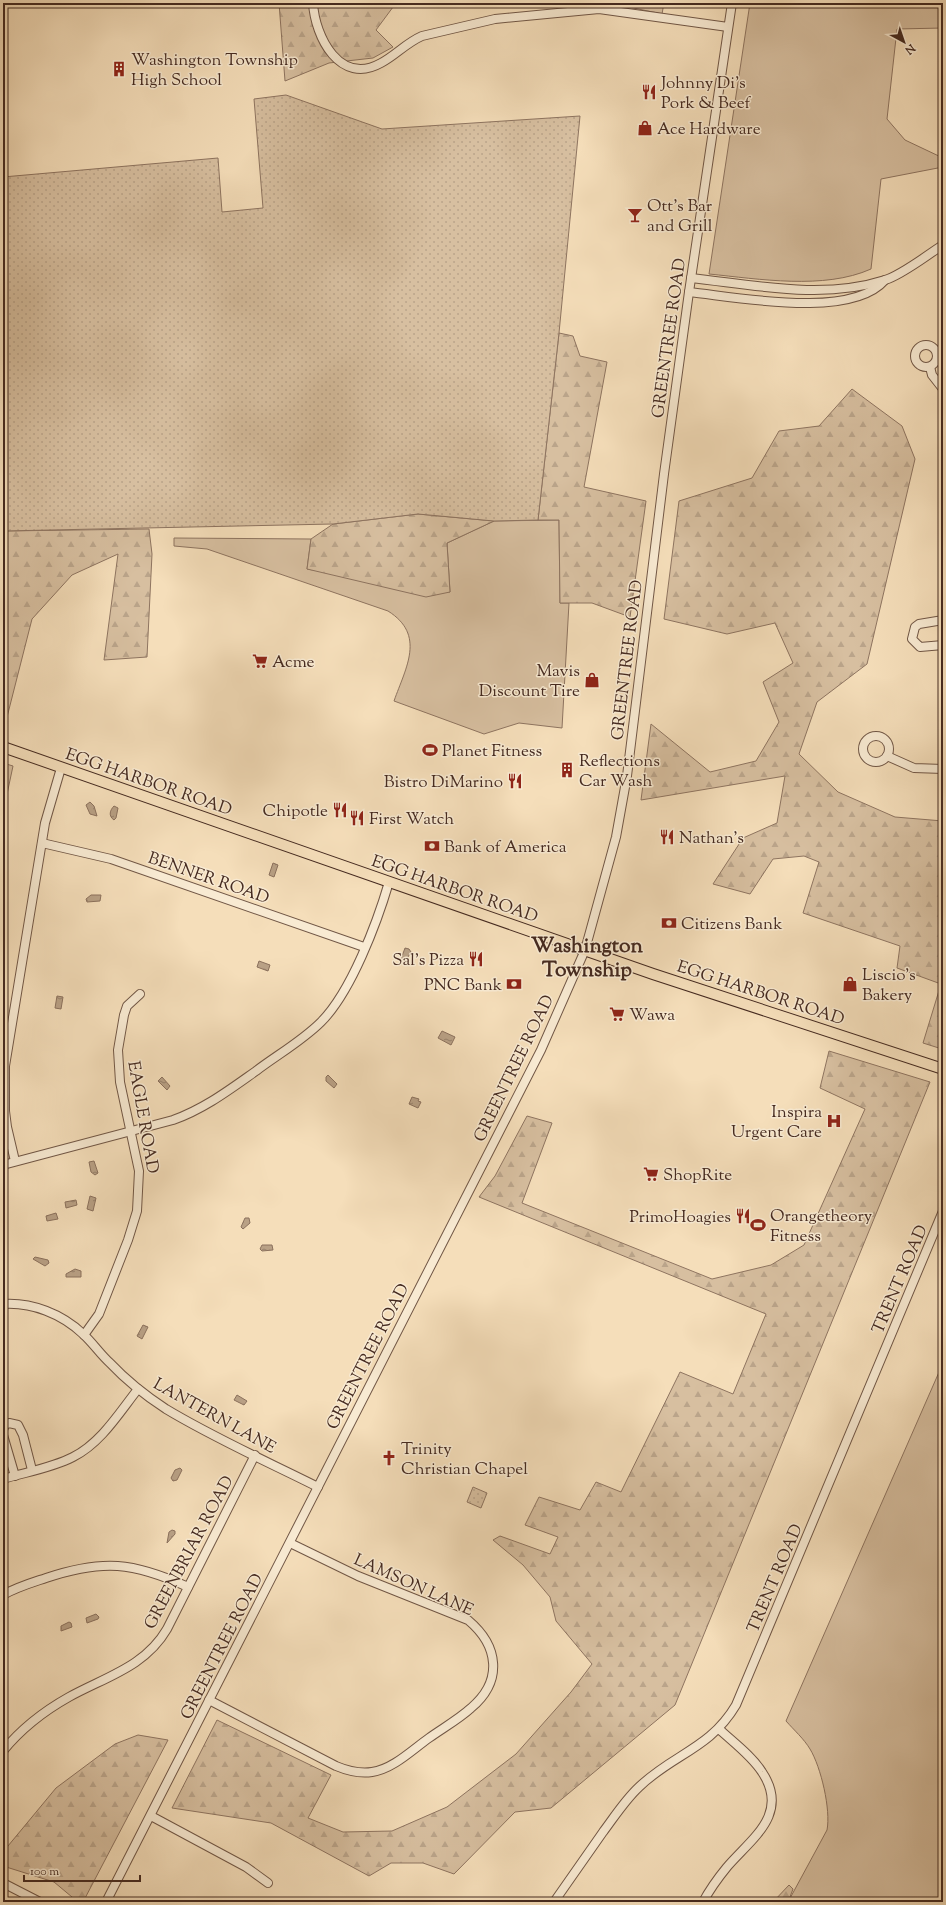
<svg xmlns="http://www.w3.org/2000/svg" width="946" height="1905" viewBox="0 0 946 1905" font-family="'Sorts Mill Goudy',serif">
	<style>
		.green { fill: #d7bfa0; stroke: #8e7460 }
		.forest { fill: url(#forest-firs); stroke: #8e7460 }
		.park { fill: url(#park-dots); stroke: #8e7460 }
		.water { fill: url(#water-ripples); stroke: #8b715d }
		.lines { fill: none; stroke-linecap: round; stroke-linejoin: round }
		.minor-casing { stroke: #715746; stroke-width: 10 }
		.major-casing { stroke: #452a20; stroke-width: 12 }
		.minor { stroke: #f8ead2; stroke-width: 8 }
		.major { stroke: #f5deba; stroke-width: 10 }
		.labels { text-anchor: middle; stroke-width: 3; stroke-linejoin: round; paint-order: stroke }
		.poi-label { font-size: 17px; fill: #452a20; stroke: #f8ead2; text-anchor: start }
		.street-label { font-size: 17px; fill: #452a20; stroke: #f8ead2 }
		.district-label { font-size: 21px; font-weight: bold; fill: #452a20; stroke: #f8ead2 }
	</style>
	<defs>
		<pattern id="forest-firs" width="22" height="20" patternUnits="userSpaceOnUse"><rect width="22" height="20" fill="#d7bfa0"/><path d="M5 1l3.5 6h-7zM16 11l3.5 6h-7z" fill="#baa48a"/></pattern>
		<pattern id="park-dots" width="8" height="8" patternUnits="userSpaceOnUse"><rect width="8" height="8" fill="#d7bfa0"/><path d="M2 2h.1M6 6h.1" fill="none" stroke="#baa48a" stroke-width="1.8" stroke-linecap="round"/></pattern>
		<pattern id="water-ripples" width="26" height="14" patternUnits="userSpaceOnUse"><rect width="26" height="14" fill="#b9a186"/><path d="M2 4q2-2 4 0t4 0M15 11q2-2 4 0t4 0" fill="none" stroke="#98836d"/></pattern>
	</defs>
	<rect width="100%" height="100%" fill="#f5deba"/>
	<filter id="stains"><feTurbulence type="fractalNoise" baseFrequency=".005" numOctaves="4"/><feColorMatrix values="0 0 0 0 .2 0 0 0 0 .09 0 0 0 0 .02 0 0 0 .5 -.17"/></filter>
	<radialGradient id="worn" r=".72"><stop offset=".6" stop-color="#630" stop-opacity="0"/><stop offset="1" stop-color="#630" stop-opacity=".3"/></radialGradient>
	<g class="green">
		<path d="M750,3H943V28L897,29L887,119L905,140L943,158V167L881,179L871,269C824,290 759,279 709,274Z"/>
		<path d="M559,520L560,603H569L562,728L519,723L484,734L394,701C406,667 426,635 388,611L207,549L174,546V538L311,539L307,569L450,592L447,543L494,521Z"/>
		<path d="M943,1363V1902H788L827,1830C831,1810 821,1767 810,1749C804,1739 794,1730 786,1721Z"/>
	</g>
	<g class="forest">
		<polygon points="279,3 396,3 376,30 393,47 373,58 329,63 285,81"/>
		<polygon points="557,3 664,3 662,14 610,3 557,9"/>
		<polygon points="559,333 573,336 580,356 607,362 584,487 646,501 630,617 592,603 560,603 559,520 538,520"/>
		<polygon points="852,389 902,426 915,459 867,664 817,702 799,754 838,792 895,817 943,821 942,1049 923,1043 941,984 897,968 900,946 803,913 819,862 804,856 773,859 750,894 713,884 743,838 777,823 785,776 641,800 651,724 710,772 756,761 779,722 763,682 793,663 775,623 727,634 664,619 679,501 752,478 779,431 819,426"/>
		<polygon points="418,514 494,521 447,543 450,592 426,597 307,569 311,539 333,524"/>
		<polygon points="149,529 152,554 147,657 104,660 118,554 72,575 32,619 5,725 6,731 3,730 3,531"/>
		<polygon points="3,763 13,766 3,813"/>
		<polygon points="829,1051 930,1082 675,1705 551,1808 515,1812 454,1874 423,1863 391,1863 369,1876 271,1823 172,1808 217,1720 331,1775 308,1818 343,1832 392,1831 447,1807 516,1754 571,1692 592,1664 556,1621 550,1597 523,1565 493,1540 500,1536 550,1554 558,1537 525,1525 539,1497 580,1510 596,1482 621,1492 680,1372 733,1394 766,1314 479,1197 495,1176 527,1116 552,1123 522,1203 712,1279 771,1265 804,1245 865,1109 820,1088"/>
		<polygon points="138,1735 168,1740 83,1902 78,1902 54,1882 3,1866 3,1852 56,1788 115,1744"/>
		<polygon points="789,1885 793,1889 788,1902 773,1902"/>
	</g>
	<g class="park">
		<polygon points="286,95 382,129 580,116 559,333 538,520 494,521 418,514 333,524 3,531 3,177 218,158 222,212 263,208 254,99"/>
		<polygon points="473,1487 487,1493 481,1508 467,1502"/>
	</g>
	<g class="water">
		<polygon points="90,802 94,806 97,816 90,814 86,805"/>
		<path d="M114,806L118,808L116,818L114,820C108,816 110,810 114,806Z"/>
		<polygon points="273,863 278,865 274,877 269,875"/>
		<polygon points="91,895 101,895 100,901 87,902 86,899"/>
		<polygon points="405,948 409,949 411,952 405,962 401,959"/>
		<polygon points="259,961 270,965 268,971 257,967"/>
		<polygon points="57,996 63,997 61,1009 55,1008"/>
		<polygon points="442,1031 455,1037 451,1045 438,1038"/>
		<polygon points="328,1075 337,1084 334,1088 326,1081 326,1077"/>
		<polygon points="162,1077 170,1086 167,1090 158,1081"/>
		<polygon points="412,1097 419,1099 418,1101 421,1102 418,1108 409,1104"/>
		<polygon points="94,1161 98,1173 95,1175 91,1172 89,1162"/>
		<polygon points="90,1196 96,1198 93,1211 87,1209"/>
		<polygon points="76,1200 77,1205 66,1208 65,1202"/>
		<polygon points="56,1213 58,1219 47,1221 46,1216"/>
		<polygon points="245,1218 249,1218 250,1223 243,1229 241,1227"/>
		<polygon points="262,1245 272,1245 273,1250 262,1251 260,1249"/>
		<polygon points="35,1257 48,1260 49,1263 45,1266 33,1259"/>
		<polygon points="75,1269 81,1271 81,1277 66,1277 66,1274"/>
		<polygon points="143,1325 148,1327 142,1339 137,1336"/>
		<polygon points="237,1395 247,1401 244,1405 234,1400"/>
		<polygon points="180,1468 182,1470 177,1480 173,1481 171,1478 175,1470"/>
		<polygon points="172,1530 175,1531 175,1534 167,1543 169,1532"/>
		<polygon points="96,1614 99,1617 98,1619 87,1623 86,1618"/>
		<polygon points="69,1622 71,1623 72,1627 61,1631 61,1626"/>
	</g>
	<g class="lines">
		<g class="minor-casing">
			<g id="minor">
				<path d="M313,3C315,37 340,86 381,63C396,55 406,43 422,36L495,19L599,9L728,27"/>
				<path d="M691,278C755,285 823,300 885,280C902,275 927,255 943,245"/>
				<path d="M689,292C737,297 851,320 885,280"/>
				<circle cx="926" cy="356" r="11"/>
				<polyline points="930,367 932,375 943,389"/>
				<polyline points="943,620 919,624 915,627 912,639 920,647 943,645"/>
				<circle cx="876" cy="749" r="13"/>
				<polyline points="887,756 914,768 943,769"/>
				<polyline points="42,843 111,859 364,947"/>
				<polyline points="15,1161 7,1127 5,1111 5,1066 45,823 61,768"/>
				<path d="M3,1165L173,1120C204,1109 229,1090 256,1071C277,1055 302,1041 321,1022C351,992 377,923 389,882"/>
				<path d="M3,1304C32,1302 62,1314 83,1334C93,1343 100,1354 110,1363C127,1381 146,1396 166,1409C214,1438 268,1462 318,1487"/>
				<polyline points="84,1335 99,1314 128,1240 137,1211 139,1171 120,1082 118,1050 124,1015 127,1006 140,994"/>
				<polyline points="3,1430 5,1425 9,1423 18,1425 23,1435 32,1470"/>
				<polyline points="3,1435 15,1476"/>
				<path d="M3,1479C26,1472 52,1468 73,1457C101,1443 119,1413 138,1389"/>
				<path d="M3,1595C17,1587 31,1583 46,1578C103,1559 133,1562 188,1587"/>
				<path d="M209,1700L336,1766C348,1771 359,1774 372,1772C393,1769 412,1750 429,1738C443,1728 459,1719 471,1708C503,1681 499,1646 468,1620L358,1576L290,1543"/>
				<path d="M3,1751C21,1729 44,1711 69,1697C105,1677 145,1667 167,1629L255,1455"/>
				<polyline points="151,1816 246,1867 268,1883"/>
				<polyline points="3,1883 40,1902"/>
				<polyline points="106,1902 541,1050 585,950 616,837 627,776 664,474 689,292 732,3"/>
				<path d="M554,1902C570,1879 587,1855 603,1832C615,1816 625,1800 639,1787C673,1754 710,1749 736,1705L943,1211"/>
				<path d="M703,1902C710,1889 718,1878 727,1867C752,1838 790,1814 762,1772C752,1756 733,1742 719,1729"/>
			</g>
		</g>
		<g class="major-casing">
			<polyline id="major" points="3,747 653,974 943,1069"/>
		</g>
		<use href="#minor" class="minor"/>
		<use href="#major" class="major"/>
	</g>
	<defs>
		<g id="building-bare" transform="scale(1.2)"><path d="M-4-6H4V6H1V3H-1V6H-4ZM-2.5-4.3h1.7v1.8h-1.7ZM.8-4.3h1.7v1.8H.8ZM-2.5-1h1.7V.8h-1.7ZM.8-1h1.7V.8H.8Z" fill="#8f2418" stroke="#f8ead2" stroke-width="2.5" paint-order="stroke"/></g>
		<g id="restaurant-bare" transform="scale(1.2)"><path d="M-5-6h1v4h1v-4h1v4h1v-4h1v5L-1.5 .5V6h-2V.5L-5-1ZM5-6V6H3V1.5H1.5Q1.5-4 5-6Z" fill="#8f2418" stroke="#f8ead2" stroke-width="2.5" paint-order="stroke"/></g>
		<g id="shop-bare" transform="scale(1.2)"><path d="M-5-2.5h2.3a2.7 3.5 0 0 1 5.4 0H5L5.5 6h-11ZM-1.5-2.5h3a1.5 2.3 0 0 0-3 0Z" fill="#8f2418" stroke="#f8ead2" stroke-width="2.5" paint-order="stroke"/></g>
		<g id="bar-bare" transform="scale(1.2)"><path d="M-6-5H6L.8 .8V4.5H3.5V6h-7V4.5H-.8V.8Z" fill="#8f2418" stroke="#f8ead2" stroke-width="2.5" paint-order="stroke"/></g>
		<g id="supermarket-bare" transform="scale(1.2)"><path d="M-6-5.5h2.5l.6 2H6L4.5 2H-2.5L-4.4-4H-6ZM-1.5 3.2a1.3 1.3 0 1 0 .1 0ZM3 3.2a1.3 1.3 0 1 0 .1 0Z" fill="#8f2418" stroke="#f8ead2" stroke-width="2.5" paint-order="stroke"/></g>
		<g id="stadium-bare" transform="scale(1.2)"><path d="M0-5a6.5 5 0 1 0 0 10a6.5 5 0 1 0 0-10ZM-3.5-1.8h7v3.6h-7Z" fill="#8f2418" stroke="#f8ead2" stroke-width="2.5" paint-order="stroke"/></g>
		<g id="bank-bare" transform="scale(1.2)"><path d="M-6-4H6V4H-6ZM0-2.3a2.3 2.3 0 1 0 0 4.6a2.3 2.3 0 1 0 0-4.6Z" fill="#8f2418" stroke="#f8ead2" stroke-width="2.5" paint-order="stroke"/></g>
		<g id="hospital-bare" transform="scale(1.2)"><path d="M-5-5h3v3.5h4V-5h3V5h-3V1.5h-4V5h-3Z" fill="#8f2418" stroke="#f8ead2" stroke-width="2.5" paint-order="stroke"/></g>
		<g id="church-bare" transform="scale(1.2)"><path d="M-1.2-6h2.4v3.5h3.3v2.4h-3.3V6h-2.4V-.1h-3.3v-2.4h3.3Z" fill="#8f2418" stroke="#f8ead2" stroke-width="2.5" paint-order="stroke"/></g>
	</defs>
	<g fill-rule="evenodd">
		<use href="#building-bare" x="119" y="69"/>
		<use href="#restaurant-bare" x="649" y="92"/>
		<use href="#shop-bare" x="645" y="128"/>
		<use href="#bar-bare" x="635" y="215"/>
		<use href="#supermarket-bare" x="260" y="661"/>
		<use href="#shop-bare" x="592" y="680"/>
		<use href="#stadium-bare" x="430" y="750"/>
		<use href="#building-bare" x="567" y="770"/>
		<use href="#restaurant-bare" x="515" y="781"/>
		<use href="#restaurant-bare" x="340" y="810"/>
		<use href="#restaurant-bare" x="357" y="818"/>
		<use href="#restaurant-bare" x="667" y="837"/>
		<use href="#bank-bare" x="432" y="846"/>
		<use href="#bank-bare" x="669" y="923"/>
		<use href="#restaurant-bare" x="476" y="959"/>
		<use href="#bank-bare" x="514" y="984"/>
		<use href="#shop-bare" x="850" y="984"/>
		<use href="#supermarket-bare" x="617" y="1014"/>
		<use href="#hospital-bare" x="834" y="1121"/>
		<use href="#supermarket-bare" x="651" y="1174"/>
		<use href="#restaurant-bare" x="743" y="1216"/>
		<use href="#stadium-bare" x="758" y="1225"/>
		<use href="#church-bare" x="389" y="1458"/>
	</g>
	<g class="labels">
		<g class="poi-label">
			<text x="131" y="65">Washington Township<tspan x="131" dy="20">High School</tspan></text>
			<text x="661" y="88">Johnny Di's<tspan x="661" dy="20">Pork &amp; Beef</tspan></text>
			<text x="657" y="134">Ace Hardware</text>
			<text x="647" y="211">Ott's Bar<tspan x="647" dy="20">and Grill</tspan></text>
			<text x="272" y="667">Acme</text>
			<text x="580" y="676" text-anchor="end">Mavis<tspan x="580" dy="20">Discount Tire</tspan></text>
			<text x="442" y="756">Planet Fitness</text>
			<text x="579" y="766">Reflections<tspan x="579" dy="20">Car Wash</tspan></text>
			<text x="503" y="787" text-anchor="end">Bistro DiMarino</text>
			<text x="328" y="816" text-anchor="end">Chipotle</text>
			<text x="369" y="824">First Watch</text>
			<text x="679" y="843">Nathan's</text>
			<text x="444" y="852">Bank of America</text>
			<text x="681" y="929">Citizens Bank</text>
			<text x="464" y="965" text-anchor="end">Sal's Pizza</text>
			<text x="862" y="980">Liscio's<tspan x="862" dy="20">Bakery</tspan></text>
			<text x="502" y="990" text-anchor="end">PNC Bank</text>
			<text x="629" y="1020">Wawa</text>
			<text x="822" y="1117" text-anchor="end">Inspira<tspan x="822" dy="20">Urgent Care</tspan></text>
			<text x="663" y="1180">ShopRite</text>
			<text x="770" y="1221">Orangetheory<tspan x="770" dy="20">Fitness</tspan></text>
			<text x="731" y="1222" text-anchor="end">PrimoHoagies</text>
			<text x="401" y="1454">Trinity<tspan x="401" dy="20">Christian Chapel</tspan></text>
		</g>
		<g class="street-label">
			<text transform="translate(668 338) rotate(-82)" y="6">GREENTREE ROAD</text>
			<text transform="translate(626 660) rotate(-83)" y="6">GREENTREE ROAD</text>
			<text transform="translate(149 781) rotate(19)" y="6">EGG HARBOR ROAD</text>
			<text transform="translate(209 877) rotate(19)" y="6">BENNER ROAD</text>
			<text transform="translate(455 888) rotate(19)" y="6">EGG HARBOR ROAD</text>
			<text transform="translate(761 992) rotate(18)" y="6">EGG HARBOR ROAD</text>
			<text transform="translate(513 1068) rotate(-64)" y="6">GREENTREE ROAD</text>
			<text transform="translate(144 1117) rotate(80)" y="6">EAGLE ROAD</text>
			<text transform="translate(899 1279) rotate(-67)" y="6">TRENT ROAD</text>
			<text transform="translate(367 1356) rotate(-63)" y="6">GREENTREE ROAD</text>
			<text transform="translate(215 1415) rotate(29)" y="6">LANTERN LANE</text>
			<text transform="translate(188 1552) rotate(-62)" y="6">GREENBRIAR ROAD</text>
			<text transform="translate(774 1578) rotate(-67)" y="6">TRENT ROAD</text>
			<text transform="translate(414 1584) rotate(24)" y="6">LAMSON LANE</text>
			<text transform="translate(221 1646) rotate(-63)" y="6">GREENTREE ROAD</text>
		</g>
		<g class="district-label">
			<text x="587" y="952">Washington<tspan x="587" dy="24">Township</tspan></text>
		</g>
	</g>
	<rect width="946" height="1905" fill="none" stroke="#f5deba" stroke-width="16"/>
	<rect x="4" y="4" width="938" height="1897" fill="none" stroke="#452a20" stroke-width="2"/>
	<rect x="8" y="8" width="930" height="1889" fill="none" stroke="#452a20"/>
	<g transform="translate(904 42) rotate(140)" stroke="#f8ead2" stroke-width="3" paint-order="stroke">
	<path d="M0-3L7 15L0 10L-7 15Z" fill="#452a20"/>
	<text y="-6" font-size="11" font-weight="bold" text-anchor="middle" fill="#452a20">N</text>
	</g>
	<path d="M24 1875v6h116v-6" fill="none" stroke="#452a20" stroke-width="2"/>
	<text x="30" y="1875" font-size="12" fill="#452a20" stroke="#f8ead2" stroke-width="3" paint-order="stroke">100 m</text>
	<rect width="100%" height="100%" filter="url(#stains)"/>
	<rect width="100%" height="100%" fill="url(#worn)"/>
</svg>
